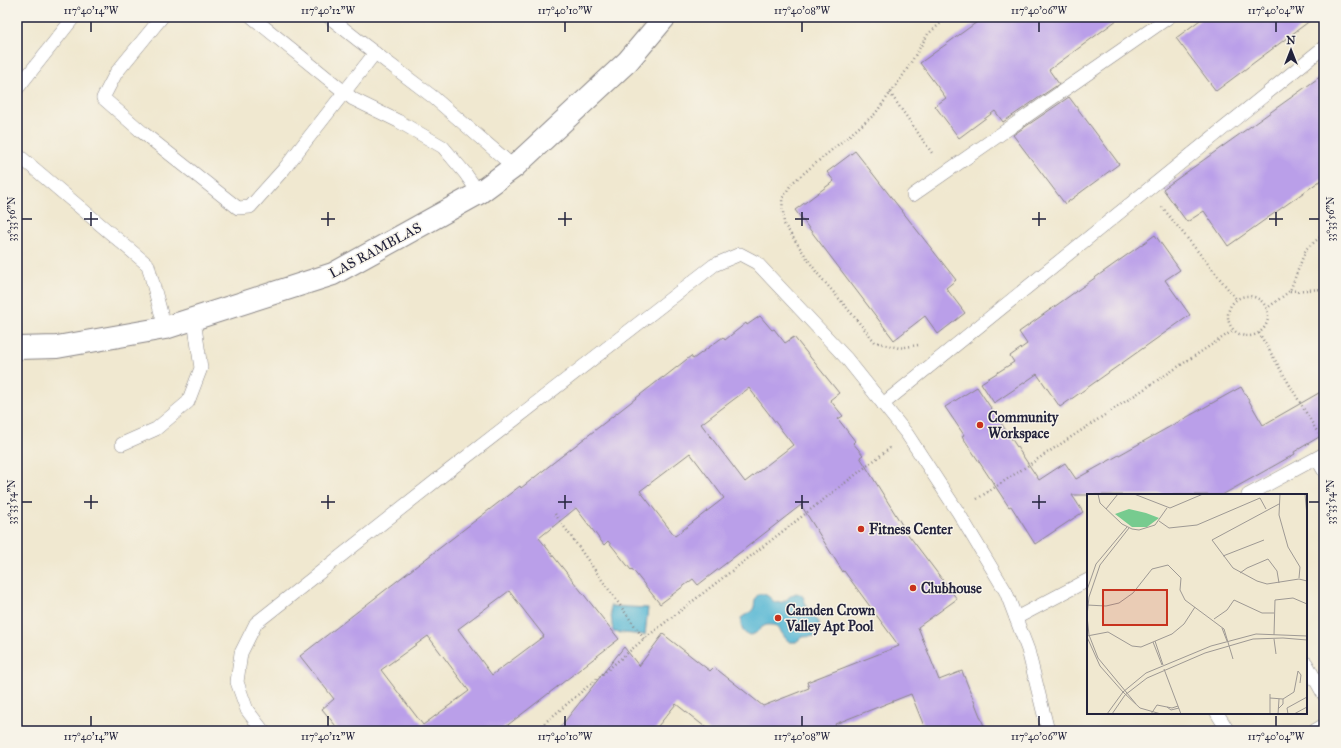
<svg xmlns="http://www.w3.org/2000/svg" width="1341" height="748" viewBox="0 0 1341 748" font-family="'IM FELL Great Primer',serif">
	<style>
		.water { fill: #56b7d4; stroke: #3c6c88 }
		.building { fill: #ba9fe9; fill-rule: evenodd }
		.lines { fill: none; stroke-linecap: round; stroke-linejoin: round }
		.lane-casing { stroke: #898586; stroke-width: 14 }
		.secondary-casing { stroke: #898586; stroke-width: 24 }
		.path { stroke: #898586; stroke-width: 2.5; stroke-dasharray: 1 3; stroke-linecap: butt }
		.lane { stroke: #fff; stroke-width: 13 }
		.secondary { stroke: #fff; stroke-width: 22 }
		.ticks { fill: none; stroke: #22223b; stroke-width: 1.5 }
		.poi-dot { fill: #c8321e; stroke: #f7f3e8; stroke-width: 1.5 }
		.labels { text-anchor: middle; stroke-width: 3; stroke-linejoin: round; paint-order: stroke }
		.street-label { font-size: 14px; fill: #22223b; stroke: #f7f3e8 }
		.poi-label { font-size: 14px; font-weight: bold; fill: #22223b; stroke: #f7f3e8; text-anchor: start }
		.inset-road { fill: none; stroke: #9e9994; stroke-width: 1 }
		.view { fill: #c8321e; fill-opacity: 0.15; stroke: #c8321e; stroke-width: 2 }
		.inset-edge { fill: none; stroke: #22223b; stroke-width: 2 }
		.neatline { fill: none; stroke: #22223b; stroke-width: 1.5 }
		.ticks-label { font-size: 10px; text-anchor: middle; fill: #22223b }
	</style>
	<rect width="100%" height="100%" fill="#f7f3e8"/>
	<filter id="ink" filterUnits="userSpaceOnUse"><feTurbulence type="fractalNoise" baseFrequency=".025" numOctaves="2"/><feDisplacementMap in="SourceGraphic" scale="8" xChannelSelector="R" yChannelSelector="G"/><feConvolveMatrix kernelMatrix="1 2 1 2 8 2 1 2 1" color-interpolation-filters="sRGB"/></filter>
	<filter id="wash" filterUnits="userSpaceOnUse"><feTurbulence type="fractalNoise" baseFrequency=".012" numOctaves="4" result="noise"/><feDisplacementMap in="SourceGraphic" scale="16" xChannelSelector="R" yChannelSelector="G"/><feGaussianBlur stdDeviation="0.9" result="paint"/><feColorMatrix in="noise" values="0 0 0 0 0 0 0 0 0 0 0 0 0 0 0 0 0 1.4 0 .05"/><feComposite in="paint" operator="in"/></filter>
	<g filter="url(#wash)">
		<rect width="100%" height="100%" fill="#f0e8d0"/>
		<g class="water">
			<path d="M796,593C807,595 803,602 808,610C811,614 816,618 819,622V630L815,636L802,637L796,642H790L786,639L777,626C772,625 768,624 764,626C760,628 758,632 754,634C743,638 740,626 741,618C744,615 751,613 753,609C755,606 754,603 755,600C758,588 770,596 774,602C786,605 786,597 796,593Z"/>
			<polygon points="610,606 648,608 645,635 613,632"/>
		</g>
		<g id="blocks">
			<g class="building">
				<polygon points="984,17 1121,17 1049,70 1059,84 1003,122 995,111 959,138 935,106 946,98 920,63"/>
				<polygon points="1204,17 1315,17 1216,91 1176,38"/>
				<polygon points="1324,74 1324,178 1228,246 1204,211 1187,222 1163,189"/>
				<polygon points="1069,97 1119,164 1065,204 1013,135"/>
				<polygon points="855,151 956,280 946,288 965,313 938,334 925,316 894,340 795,210 834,181 827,172"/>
				<polygon points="1155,235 1180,270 1165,280 1190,315 1060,407 1037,374 994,403 981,383 1014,362 1010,356 1027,344 1019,332"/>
				<path d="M760,316L772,330L774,329L785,343L794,337L839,393L830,400L843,416L838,419L855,441L853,443L863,455L860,457L907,533L957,599L918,627L939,680L962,671L986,731H926L911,694L835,724L838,731H710L676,704L654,731H557L624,647L639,666L663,634L710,671L714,667L763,706L809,688L807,682L899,646L844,571L843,572L801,505L698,585L693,579L660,604L632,569L631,570L608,541L604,545L576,508L539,538L619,639L500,731H340L322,709L334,699L300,656L520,486L521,488L567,452L663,377V378L691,356L693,359L723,337L725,340L746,323L747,325ZM749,388L793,445L745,482L701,424ZM690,453L724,498L675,536L640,491ZM509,591L544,636L492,675L458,629ZM428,636L469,691L423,725L381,670Z"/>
				<polygon points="977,387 1039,480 1065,463 1076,479 1241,387 1263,425 1324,390 1324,434 1294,452 1295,454 1222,495 1072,495 1083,512 1035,544 1011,506 1009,507 962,436 964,435 945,407"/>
			</g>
		</g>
	</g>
	<g filter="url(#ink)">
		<use href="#blocks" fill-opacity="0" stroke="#898586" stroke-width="1"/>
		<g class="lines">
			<g class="lane-casing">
				<g id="lane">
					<polyline points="162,17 116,73 103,98 142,132 238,208 250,207 284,169 375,53"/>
					<polyline points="252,17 353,99 398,121 443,147 465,173 479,193"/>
					<polyline points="329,17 358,40 433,97 514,167"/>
					<polyline points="17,89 74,17"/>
					<polyline points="17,154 148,265 165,328"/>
					<polyline points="913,195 1169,17"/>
					<polyline points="883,404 1324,47"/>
					<polyline points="122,444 156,429 188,402 201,368 194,320"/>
					<polyline points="1317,459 1324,471"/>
					<polyline points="1248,495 1324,454"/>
					<polyline points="1016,618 1088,580"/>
					<polyline points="1306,663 1324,695"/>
					<polyline points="1217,713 1228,731"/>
					<polyline points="263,731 247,710 237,682 241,653 256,623 447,472 714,265 740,254 757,263 847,359 907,434 958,512 1006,592 1028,650 1048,731"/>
					<polyline points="1314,731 1324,725"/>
				</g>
			</g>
			<g class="secondary-casing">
				<polyline id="secondary" points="17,348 57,347 165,328 333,274 479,193 514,167 628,61 665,17"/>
			</g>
			<g class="path">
				<polyline points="890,93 932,153"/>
				<polyline points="1162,207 1237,300"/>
				<polyline points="1290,291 1324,289"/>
				<circle cx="1248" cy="316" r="20"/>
				<polyline points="1266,309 1290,291 1306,249 1324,234"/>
				<polyline points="1259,333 1318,433"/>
				<polyline points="918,345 899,348 875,342 847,308 817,273 784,224 782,199 792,183 875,114 904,74 928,34 948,17"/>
				<polyline points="977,499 1234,330"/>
				<polyline points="555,514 644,639 890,448"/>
				<polyline points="535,731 644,639"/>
			</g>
			<use href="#lane" class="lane"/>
			<use href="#secondary" class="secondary"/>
		</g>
	</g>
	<path class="ticks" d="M91,22V32M328,22V32M565,22V32M802,22V32M1039,22V32M1276,22V32M91,212V226M328,212V226M565,212V226M802,212V226M1039,212V226M1276,212V226M22,219H32M84,219H98M321,219H335M558,219H572M795,219H809M1032,219H1046M1269,219H1283M1309,219H1319M91,495V509M328,495V509M565,495V509M802,495V509M1039,495V509M22,502H32M84,502H98M321,502H335M558,502H572M795,502H809M1032,502H1046M1309,502H1319M91,716V726M328,716V726M565,716V726M802,716V726M1039,716V726M1276,716V726"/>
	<g class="poi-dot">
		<circle cx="980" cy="425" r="4"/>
		<circle cx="861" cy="529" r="4"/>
		<circle cx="913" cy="588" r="4"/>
		<circle cx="778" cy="618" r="4"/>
	</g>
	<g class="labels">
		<g class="street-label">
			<text transform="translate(375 250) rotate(-28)" y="5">LAS RAMBLAS</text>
		</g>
		<g class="poi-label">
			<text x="988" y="422">Community<tspan x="988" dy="16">Workspace</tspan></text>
			<text x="869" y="534">Fitness Center</text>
			<text x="921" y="593">Clubhouse</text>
			<text x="786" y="615">Camden Crown<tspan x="786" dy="16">Valley Apt Pool</tspan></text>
		</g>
	</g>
	<g transform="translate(1087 494)">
		<rect width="220" height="220" fill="#f0e8d0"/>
		<path d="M42,15L59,19L72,24L60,33H45L28,20Z" fill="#77cb8f"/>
		<path class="inset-road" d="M11,0L13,9L35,30L45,35L52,36L68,31L80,14M47,0L83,14L116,0M193,0L192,21L201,53L213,73L212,84M218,0L220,22M192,10L125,46L146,74L170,87L180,90L212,85L220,87M19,15L31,0M72,27L82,34L110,31L173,4L179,15M42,34L13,71L2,103L0,122L2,141L11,164L49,210M136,62L177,46M153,79L160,74L181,65L190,77L192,89M0,96L9,70L40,33M0,111L19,112L32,109L46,99L65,75L81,71L94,84L93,96L98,106L137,135L146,165M127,125L140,116L147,106L175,119H187M135,134L140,147M187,141L188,106L206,104L220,110M0,142L21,138L45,152L54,153L85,140L97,130L108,113M0,143L13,172L36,198L53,214L74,220M187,145L189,160M68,147L76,171M66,148L75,171M77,175L94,220M211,177L214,181L213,189M183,204L196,205L207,198L211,177M80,213L84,216L92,214M191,215L196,210V205M20,220L36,198L59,179L124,152L169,140L220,142M25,220L38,201L60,184L118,159L166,145L196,144L220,146M64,220L70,211L85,214L91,212M183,220V200M191,220L192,205M201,220L200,214L220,203M207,220L220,213"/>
		<path class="view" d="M16,96H80V131H16Z"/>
		<rect width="220" height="220" class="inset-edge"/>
	</g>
	<rect width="1341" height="748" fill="none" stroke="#f7f3e8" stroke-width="44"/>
	<g transform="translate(1291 50)" stroke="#f7f3e8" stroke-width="3" paint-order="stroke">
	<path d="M0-3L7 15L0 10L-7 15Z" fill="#22223b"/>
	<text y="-6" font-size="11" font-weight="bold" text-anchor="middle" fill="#22223b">N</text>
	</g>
	<rect x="22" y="22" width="1297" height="704" class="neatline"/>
	<g class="ticks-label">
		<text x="91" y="14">117°40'14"W</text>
		<text x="328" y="14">117°40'12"W</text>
		<text x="565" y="14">117°40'10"W</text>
		<text x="802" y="14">117°40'08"W</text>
		<text x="1039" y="14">117°40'06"W</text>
		<text x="1276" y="14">117°40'04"W</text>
		<text transform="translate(11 219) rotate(-90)" y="4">33°33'56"N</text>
		<text transform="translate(1330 219) rotate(-90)" y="4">33°33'56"N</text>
		<text transform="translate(11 502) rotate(-90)" y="4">33°33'54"N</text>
		<text transform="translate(1330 502) rotate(-90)" y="4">33°33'54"N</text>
		<text x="91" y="740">117°40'14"W</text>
		<text x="328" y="740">117°40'12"W</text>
		<text x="565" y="740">117°40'10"W</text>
		<text x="802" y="740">117°40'08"W</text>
		<text x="1039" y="740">117°40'06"W</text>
		<text x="1276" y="740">117°40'04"W</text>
	</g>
</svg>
